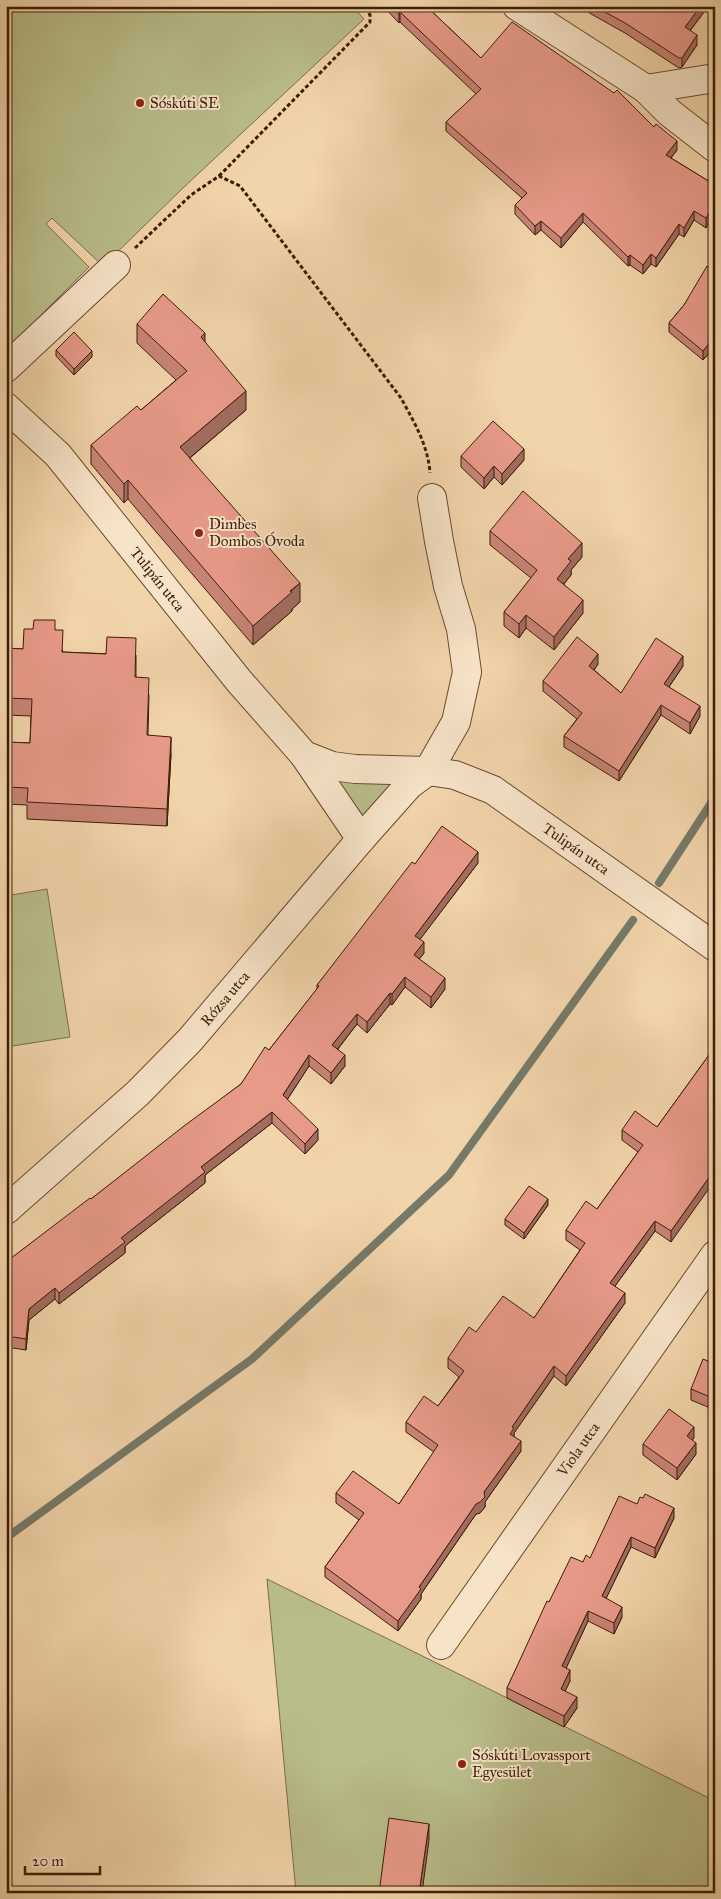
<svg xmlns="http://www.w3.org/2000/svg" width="721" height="1899" viewBox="0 0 721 1899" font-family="'IM FELL Great Primer',serif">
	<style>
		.green { fill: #b9bd8a; stroke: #7a6d49 }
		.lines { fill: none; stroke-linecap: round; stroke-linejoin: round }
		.stream { stroke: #757a6a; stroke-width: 8 }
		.minor-casing { stroke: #694b30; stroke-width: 30 }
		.path { stroke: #3b1d08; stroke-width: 3; stroke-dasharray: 4 2.5; stroke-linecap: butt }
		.minor { stroke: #f7e3c8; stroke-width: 28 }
		.wall { fill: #c88476; stroke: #3b1d08 }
		.shaded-wall { fill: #a26c60; stroke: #3b1d08 }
		.building { fill: #e89a89; stroke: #3b1d08 }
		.poi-dot { fill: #8f2418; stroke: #f7e3c8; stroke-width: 2 }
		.labels { text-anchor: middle; stroke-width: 4; stroke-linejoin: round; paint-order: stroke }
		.poi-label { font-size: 15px; fill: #3b1d08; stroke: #f7e3c8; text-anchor: start }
		.street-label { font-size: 15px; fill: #3b1d08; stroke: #f7e3c8 }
	</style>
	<rect width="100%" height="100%" fill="#f2d4aa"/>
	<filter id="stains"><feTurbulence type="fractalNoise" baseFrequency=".004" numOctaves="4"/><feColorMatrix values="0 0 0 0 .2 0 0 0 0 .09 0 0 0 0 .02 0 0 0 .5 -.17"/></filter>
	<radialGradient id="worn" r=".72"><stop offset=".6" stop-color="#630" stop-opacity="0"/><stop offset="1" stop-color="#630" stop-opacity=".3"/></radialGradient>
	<g class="green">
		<polygon points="6,6 352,6 364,19 183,188 103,266 52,218 46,224 89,267 6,350"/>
		<polygon points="334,775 388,779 392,784 391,790 362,818 358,816"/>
		<polygon points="47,889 70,1037 6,1047 6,896"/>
		<polygon points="267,1579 715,1801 715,1893 296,1893"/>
	</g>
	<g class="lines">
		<g class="stream">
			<polyline points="659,883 715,797"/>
			<polyline points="6,1538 252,1359 449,1175 633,920"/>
		</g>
		<g class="minor-casing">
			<g id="minor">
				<polyline points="517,6 646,89 670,113 715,148"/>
				<polyline points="646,89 715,78"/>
				<polyline points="6,368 116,265"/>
				<path id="s1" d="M6,407L58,455L239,681L304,755L332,766L355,769L428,771L455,775L493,790L715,947"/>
				<polyline points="304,755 361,839"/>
				<path id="s2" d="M6,1210L138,1093L190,1040L361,839L409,785L428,771L456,722L467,672L461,629L448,586L439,541L432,498"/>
				<path id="s3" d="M441,1645L715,1255"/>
			</g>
		</g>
		<g class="path">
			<polyline points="219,176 370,22 370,15 365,6"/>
			<path d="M135,248L191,195L219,176L240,186L401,398C414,422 428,445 430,473"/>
		</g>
		<use href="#minor" class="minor"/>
	</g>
	<g class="wall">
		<polygon points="383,6 426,6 481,58 677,150 671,158 715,185 706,228 694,220 684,237 679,234 656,267 651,264 643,274 630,265 628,266 583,222 561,248 541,230 535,235 515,214 515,205 522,198 446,131 446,122 476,94 400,22 399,23"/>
		<polygon points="577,6 704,6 704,12 690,31 697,45 682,67 679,68 625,33"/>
		<polygon points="715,261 715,352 712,350 703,360 669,332 669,323 684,305"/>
		<polygon points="137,324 205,342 246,410 190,458 300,602 292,609 292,611 253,645 128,499 124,503 91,464 91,445 141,410 176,380 137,343"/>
		<polygon points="56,350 92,357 74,375 56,356"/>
		<polygon points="461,456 524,460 502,485 494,477 484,489 461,467"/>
		<polygon points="490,531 582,557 571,570 571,575 564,584 583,613 554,650 526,628 519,638 504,626 504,612 531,578 490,545"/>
		<polygon points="55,630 63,652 136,655 136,677 149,695 148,735 171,754 167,826 27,819 27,805 6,804 6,742 30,743 31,716 6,715 6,648 23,649"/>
		<polygon points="598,664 594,670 621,693 683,666 669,687 700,716 690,734 661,715 619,781 564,747 564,736 577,719 543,691 543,681"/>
		<polygon points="478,863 420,939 424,953 419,959 445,989 431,1008 405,987 392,1005 390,1004 367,1033 357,1024 338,1049 345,1066 331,1084 309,1066 287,1100 318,1140 305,1154 272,1123 205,1175 205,1183 125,1246 125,1253 59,1304 55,1299 29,1320 26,1350 6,1347 6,1262 91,1199 241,1084 269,1050 317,989 317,985 415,864"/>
		<polygon points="709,1055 671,1242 655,1231 615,1286 625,1303 566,1386 554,1376 514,1433 514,1437 521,1451 485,1502 485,1507 480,1513 476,1514 421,1594 421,1599 398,1631 325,1577 325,1567 359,1520 336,1503 336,1493 399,1504 434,1452 406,1432 406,1422 438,1406 459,1377 448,1368 448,1358 476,1332 534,1318 580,1250 566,1240 566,1230 597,1209 638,1152 622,1140 622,1130 657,1127"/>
		<polygon points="548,1205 524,1239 505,1225 505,1219"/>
		<polygon points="715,1364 715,1410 691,1400 691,1389"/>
		<polygon points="694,1438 692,1440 696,1454 677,1480 643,1455 643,1444"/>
		<polygon points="637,1504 674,1518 655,1558 631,1547 606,1598 622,1617 614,1634 588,1621 566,1668 570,1681 565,1691 577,1708 564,1727 507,1698 507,1688 549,1602 583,1562 590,1558"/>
	</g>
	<g class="shaded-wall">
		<polygon points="701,6 704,6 704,12 685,37 685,27"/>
		<polygon points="400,12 400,22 399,23 399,14"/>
		<polygon points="697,35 697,45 682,67 682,58"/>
		<polygon points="677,141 677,150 666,164 666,155"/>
		<polygon points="715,204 715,214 706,228 706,218"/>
		<polygon points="694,211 694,220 684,237 684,228"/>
		<polygon points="583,213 583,222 561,248 561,238"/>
		<polygon points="541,221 541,230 535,235 535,226"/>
		<polygon points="679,224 679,234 656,267 656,258"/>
		<polygon points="651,254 651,264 643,274 643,265"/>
		<polygon points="630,255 630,265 628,266 628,257"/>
		<polygon points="205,333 205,352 201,337"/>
		<polygon points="712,340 712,350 703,360 703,351"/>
		<polygon points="92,351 92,357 74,375 74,369"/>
		<polygon points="246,391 246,410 180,466 180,447"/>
		<polygon points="524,449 524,460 502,485 502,474"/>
		<polygon points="494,466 494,477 484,489 484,478"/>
		<polygon points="128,480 128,499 124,503 124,484"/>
		<polygon points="582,543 582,557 571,570 571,575 557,592 557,579 568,559"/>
		<polygon points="300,583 300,602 292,609 292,611 253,645 253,626"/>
		<polygon points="583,600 583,613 554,650 554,637"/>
		<polygon points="526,615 526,628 519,638 519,624"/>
		<polygon points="598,654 598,664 589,677 589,666"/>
		<polygon points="683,656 683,666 664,694 664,684"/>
		<polygon points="661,705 661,715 619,781 619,771"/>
		<polygon points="700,706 700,716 690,734 690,723"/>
		<polygon points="171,737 171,754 167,826 167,809"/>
		<polygon points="478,852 478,863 415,946 415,936"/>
		<polygon points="424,942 424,953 414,966 414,955"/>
		<polygon points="405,977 405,987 392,1005 392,994"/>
		<polygon points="445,978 445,989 431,1008 431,997"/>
		<polygon points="390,993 390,1004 367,1033 367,1022"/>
		<polygon points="357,1014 357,1024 332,1056 332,1045"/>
		<polygon points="309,1055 309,1066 283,1106 283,1095"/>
		<polygon points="345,1055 345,1066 331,1084 331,1073"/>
		<polygon points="272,1112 272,1123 205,1175 205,1183 125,1246 125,1253 59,1304 59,1293 201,1167"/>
		<polygon points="318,1129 318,1140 305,1154 305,1144"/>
		<polygon points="715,1169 715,1180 671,1242 671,1231"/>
		<polygon points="548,1199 548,1205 524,1239 524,1233"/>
		<polygon points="655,1221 655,1231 610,1293 610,1283"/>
		<polygon points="55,1288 55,1299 29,1320 26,1350 26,1339 29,1309"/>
		<polygon points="625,1293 625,1303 566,1386 566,1376"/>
		<polygon points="554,1366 554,1376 514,1433 514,1439 510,1434 512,1427"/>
		<polygon points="694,1427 694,1438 687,1447 687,1436"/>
		<polygon points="521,1441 521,1451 485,1502 485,1507 480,1513 476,1514 421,1594 421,1599 398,1631 398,1621 419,1587 484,1492"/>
		<polygon points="696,1443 696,1454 677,1480 677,1468"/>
		<polygon points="674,1508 674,1518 655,1558 655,1548"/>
		<polygon points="631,1537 631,1547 602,1607 602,1596"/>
		<polygon points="622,1607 622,1617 614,1634 614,1623"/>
		<polygon points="588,1611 588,1621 562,1677 562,1666"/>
		<polygon points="570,1670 570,1681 561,1700 561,1689"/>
		<polygon points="577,1697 577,1708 564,1727 564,1716"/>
		<polygon points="429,1824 429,1840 422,1893 419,1893"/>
	</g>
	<g class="building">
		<polygon points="392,6 426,6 481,58 512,22 614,93 617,90 654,127 656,124 677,141 666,155 715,185 715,204 706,218 694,211 684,228 679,224 656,258 651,254 643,265 630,255 628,257 583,213 561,238 541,221 535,226 515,205 527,193 446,122 481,89 400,12 399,14"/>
		<polygon points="594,6 701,6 685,27 697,35 682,58 679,58 625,23"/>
		<polygon points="715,261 715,343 712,340 703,351 669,323 684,305 707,266 710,268"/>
		<polygon points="163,294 205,333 201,337 246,391 180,447 300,583 290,591 292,592 253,626 128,480 124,484 91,445 137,406 141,410 187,371 137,324"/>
		<polygon points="74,332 92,351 74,369 56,350"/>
		<polygon points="493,421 524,449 502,474 494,466 484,478 461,456"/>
		<polygon points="523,491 582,543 568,559 571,561 557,579 583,600 554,637 526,615 519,624 504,612 537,570 490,531"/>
		<polygon points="34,620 55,620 55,630 63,630 62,652 106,654 107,637 136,638 135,677 149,678 147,735 171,737 167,809 27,802 28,788 6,787 6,742 30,743 32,699 6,698 6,648 23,649 24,629 33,629"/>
		<polygon points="577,637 598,654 589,666 621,693 656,638 683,656 664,684 700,706 690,723 661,705 619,771 564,736 582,713 543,681"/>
		<polygon points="442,826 478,852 415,936 424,942 414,955 445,978 431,997 405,977 392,994 390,993 367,1022 357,1014 332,1045 345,1055 331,1073 309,1055 283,1095 318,1129 305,1144 272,1112 201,1167 205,1172 121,1238 125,1242 59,1293 55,1288 29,1309 26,1339 6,1336 6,1262 90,1198 91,1199 184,1126 241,1084 265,1047 269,1050 319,986 317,985 412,862 415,864"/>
		<polygon points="709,1055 715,1059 715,1148 712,1151 715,1153 715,1169 671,1231 655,1221 610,1283 625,1293 566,1376 554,1366 512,1427 514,1428 510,1434 521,1441 484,1492 485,1497 480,1502 476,1504 419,1587 421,1589 398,1621 325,1567 364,1513 336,1493 353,1471 399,1504 438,1445 406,1422 424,1396 438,1406 464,1371 448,1358 469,1327 476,1332 503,1296 534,1318 585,1243 566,1230 586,1201 597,1209 643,1145 622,1130 635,1111 657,1127"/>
		<polygon points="529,1186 548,1199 524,1233 505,1219"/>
		<polygon points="703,1359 715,1364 715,1399 691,1389"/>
		<polygon points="669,1409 694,1427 687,1436 696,1443 677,1468 643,1444"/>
		<polygon points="645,1494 674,1508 655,1548 631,1537 602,1596 622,1607 614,1623 588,1611 562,1666 570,1670 561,1689 577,1697 564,1716 507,1688 547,1601 549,1602 571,1557 583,1562 586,1555 590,1558 619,1496 637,1504 640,1497 643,1498"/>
		<polygon points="389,1818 429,1824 419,1893 379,1893"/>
	</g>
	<g class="poi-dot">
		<circle cx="140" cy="103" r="5"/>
		<circle cx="199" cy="533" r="5"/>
		<circle cx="462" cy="1764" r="5"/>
	</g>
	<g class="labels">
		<g class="poi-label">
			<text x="150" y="108">Sóskúti SE</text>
			<text x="209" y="529">Dimbes<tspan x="209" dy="17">Dombos Óvoda</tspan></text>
			<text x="472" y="1760">Sóskúti Lovassport<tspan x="472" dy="17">Egyesület</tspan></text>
		</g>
		<g class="street-label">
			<text dy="5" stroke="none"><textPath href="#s1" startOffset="230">Tulipán utca</textPath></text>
			<text dy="5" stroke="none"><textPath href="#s1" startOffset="755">Tulipán utca</textPath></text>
			<text dy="5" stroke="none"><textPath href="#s2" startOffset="305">Rózsa utca</textPath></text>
			<text dy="5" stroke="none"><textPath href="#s3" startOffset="239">Viola utca</textPath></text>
		</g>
	</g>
	<rect width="721" height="1899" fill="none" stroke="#f2d4aa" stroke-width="25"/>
	<rect x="8" y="8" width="706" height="1884" fill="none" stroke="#3b1d08" stroke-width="2.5"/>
	<rect x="12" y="12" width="696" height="1874" fill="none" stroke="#3b1d08"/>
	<path d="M25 1866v8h75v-8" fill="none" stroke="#3b1d08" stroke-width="2.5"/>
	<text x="32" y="1866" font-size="15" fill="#3b1d08" stroke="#f7e3c8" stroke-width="4" paint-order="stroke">20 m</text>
	<rect width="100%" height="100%" filter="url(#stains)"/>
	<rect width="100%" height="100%" fill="url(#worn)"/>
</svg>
